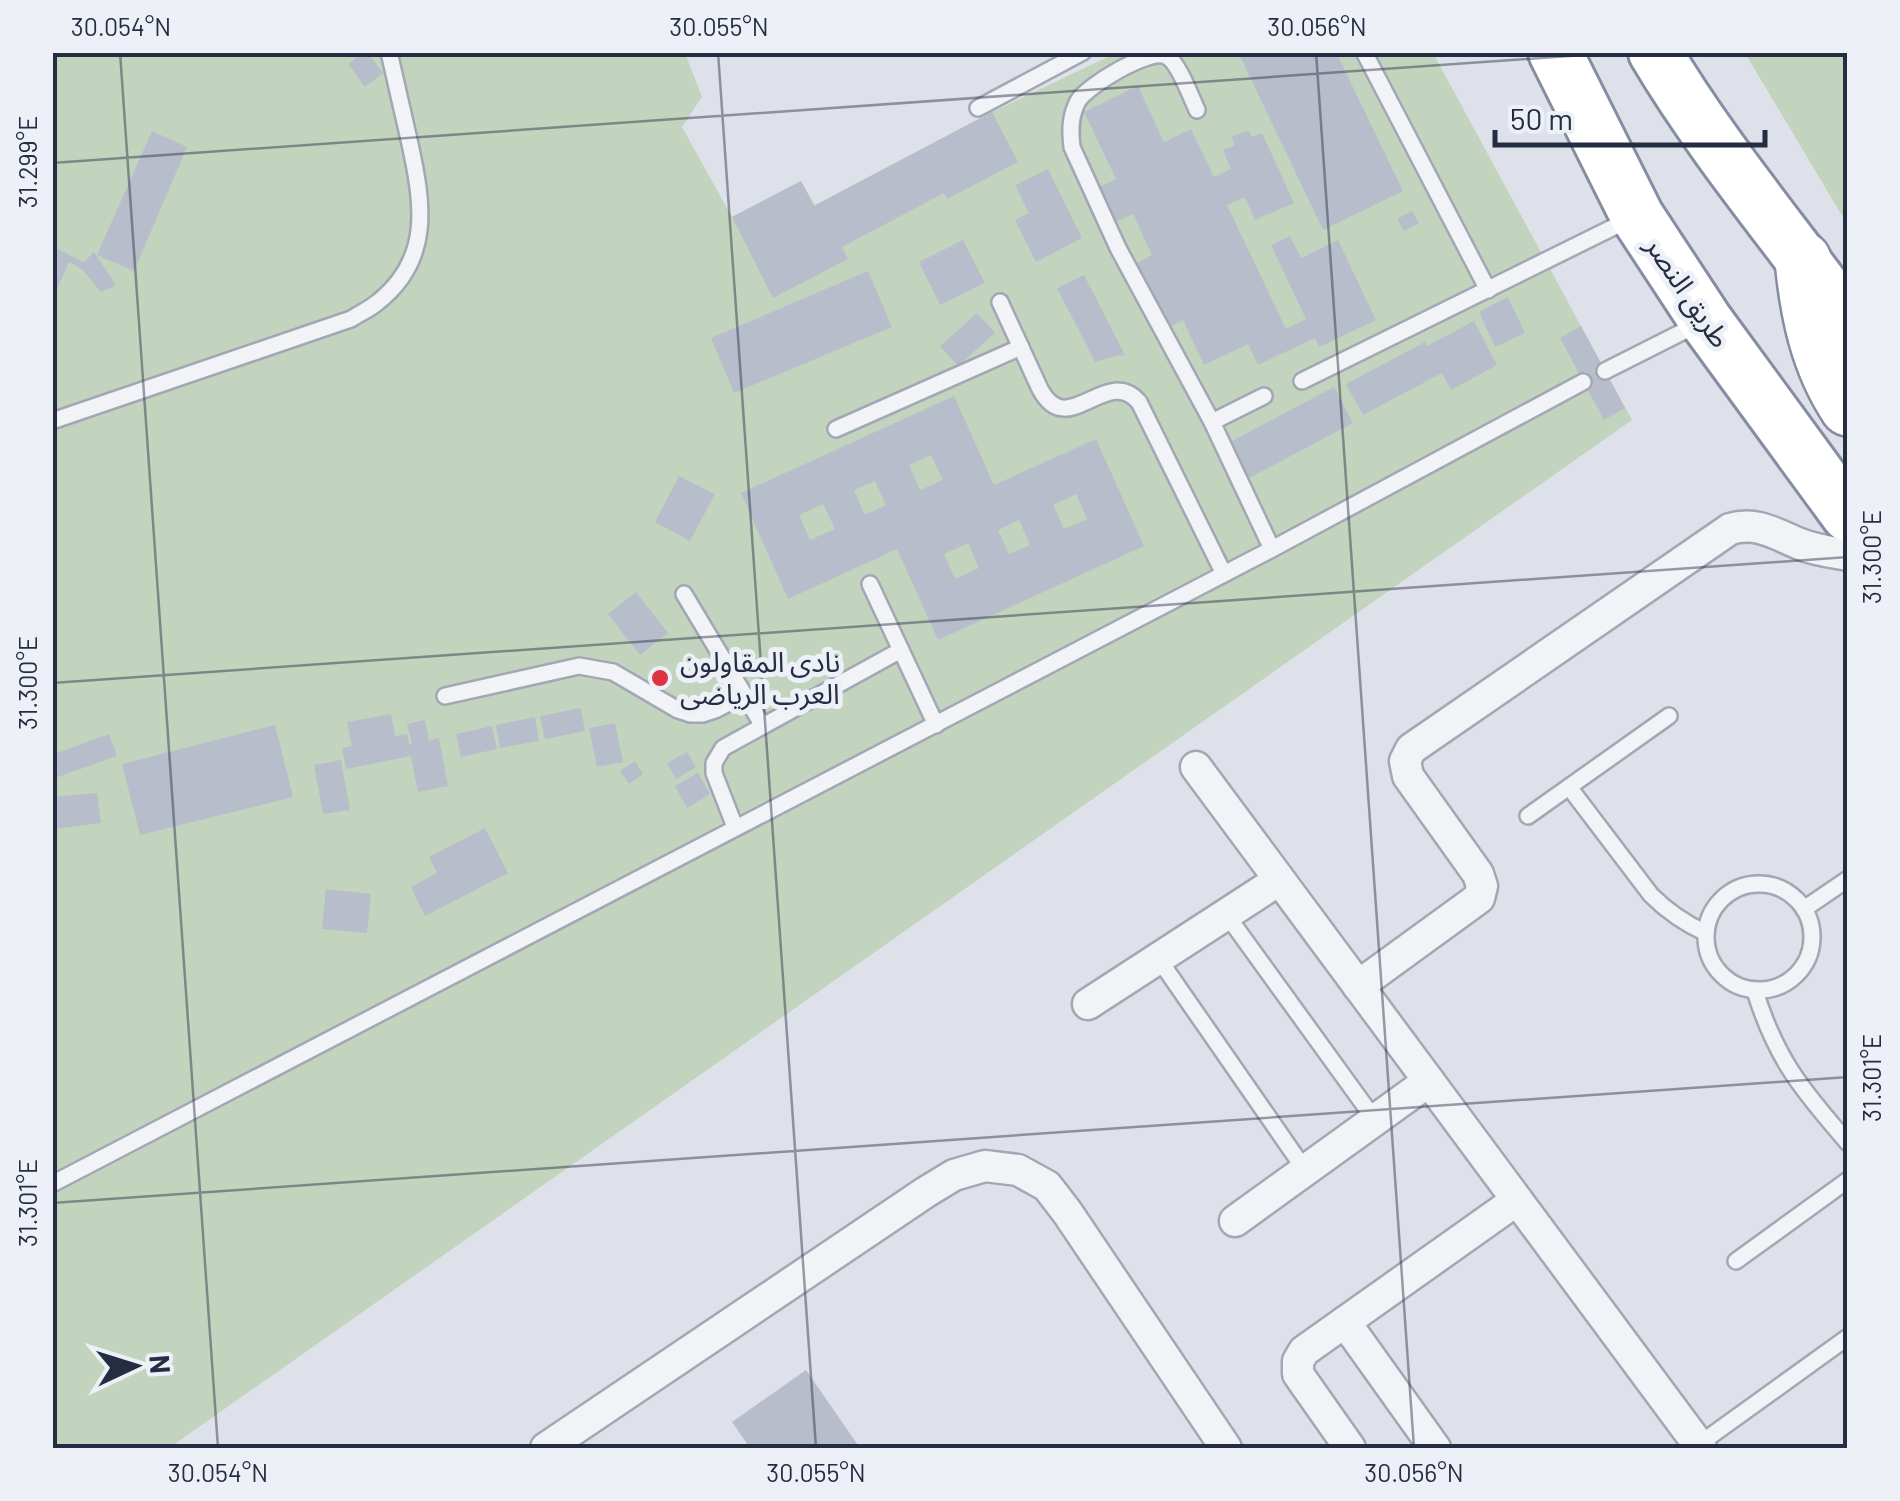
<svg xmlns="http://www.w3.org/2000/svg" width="1900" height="1501" viewBox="0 0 1900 1501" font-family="Barlow,'Noto Sans Arabic',sans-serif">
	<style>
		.green { fill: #c2d4be }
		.building { fill: #b7bdca; fill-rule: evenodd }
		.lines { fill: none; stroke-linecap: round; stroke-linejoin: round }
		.service-casing { stroke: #a3a7b4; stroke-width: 20 }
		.minor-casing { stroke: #a3a7b4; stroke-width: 35 }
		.trunk-casing { stroke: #848da1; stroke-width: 58 }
		.motorway-casing { stroke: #848da1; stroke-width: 60 }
		.service { stroke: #f1f3f7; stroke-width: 15 }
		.minor { stroke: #f1f3f7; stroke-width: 30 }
		.trunk { stroke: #fff; stroke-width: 52 }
		.motorway { stroke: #fff; stroke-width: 55 }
		.ticks { fill: none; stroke: #252d42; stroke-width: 2.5; stroke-opacity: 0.45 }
		.poi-dot { fill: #dd3441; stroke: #edf1f7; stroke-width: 4 }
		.labels { text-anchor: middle; stroke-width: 10; stroke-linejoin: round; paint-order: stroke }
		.street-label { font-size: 28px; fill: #252d42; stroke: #edf1f7 }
		.poi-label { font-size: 28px; fill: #252d42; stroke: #edf1f7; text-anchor: start }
		.neatline { fill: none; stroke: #252d42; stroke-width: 4 }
		.ticks-label { font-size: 25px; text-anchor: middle; fill: #252d42 }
	</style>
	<rect width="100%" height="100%" fill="#dee1e9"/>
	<g class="green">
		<polygon points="52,53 685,53 702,97 682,127 732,217 801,181 815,205 992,112 1116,53 1433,53 1632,420 169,1448 53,1448"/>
		<polygon points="1745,53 1847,53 1847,224"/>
	</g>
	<g class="building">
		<polygon points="364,52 367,52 383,73 365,87 348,64"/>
		<polygon points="1238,52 1336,52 1403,191 1323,230"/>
		<polygon points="1138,86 1164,142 1191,129 1214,177 1231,169 1223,150 1235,145 1231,137 1248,130 1252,137 1262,133 1294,203 1255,220 1245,197 1227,205 1286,329 1306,319 1271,245 1290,236 1301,258 1338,240 1376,320 1319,347 1315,338 1258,365 1248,344 1204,365 1183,320 1168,328 1137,263 1152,255 1133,214 1115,222 1098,188 1116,179 1084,112"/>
		<polygon points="992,112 1018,162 947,199 944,193 842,247 848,259 773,298 732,217 801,181 814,206"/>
		<polygon points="152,131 187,147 134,271 97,255"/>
		<polygon points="1048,169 1082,238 1036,262 1015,220 1029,213 1015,185"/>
		<polygon points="1412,211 1419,223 1404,231 1397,219"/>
		<polygon points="963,240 985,283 940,305 919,262"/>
		<polygon points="57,249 84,262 94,252 116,285 101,292 82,269 69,262 52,300 52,259"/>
		<polygon points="868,271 892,327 734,393 711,338"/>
		<polygon points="1084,275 1125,355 1115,356 1095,362 1057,288"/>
		<polygon points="1508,297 1525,333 1495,347 1479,312"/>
		<polygon points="977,313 995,333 958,366 940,346"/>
		<polygon points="1474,321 1497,365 1451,390 1442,373 1363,415 1346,384 1425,342 1427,346"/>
		<polygon points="1581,326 1625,408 1604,420 1560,338"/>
		<polygon points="1334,387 1353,423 1249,478 1230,442"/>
		<path d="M954,396L994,485L1096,439L1144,546L938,640L897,549L788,599L741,493ZM931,455L943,480L920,490L909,465ZM875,481L886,505L865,515L854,490ZM1076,494L1087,519L1064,529L1053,505ZM823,504L835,529L810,540L799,515ZM1019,520L1030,545L1009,554L998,530ZM968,543L979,568L955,579L944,554Z"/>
		<polygon points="679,476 715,494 690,541 655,522"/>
		<polygon points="636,592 668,633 640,655 608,614"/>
		<polygon points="581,708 585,731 545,739 540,716"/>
		<polygon points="391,714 395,736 407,734 409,745 412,744 407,724 425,720 429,741 439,738 448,786 418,792 411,756 346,769 342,748 352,746 347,722"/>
		<polygon points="535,717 539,741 500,748 496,725"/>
		<polygon points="615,723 623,762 597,767 589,728"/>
		<polygon points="275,725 293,797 140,835 122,764"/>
		<polygon points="492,726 497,749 461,757 456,734"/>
		<polygon points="109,734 117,756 52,779 52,755"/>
		<polygon points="687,752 696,767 676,779 667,763"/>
		<polygon points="341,760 350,810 323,814 314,765"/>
		<polygon points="635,761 643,774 629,784 620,771"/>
		<polygon points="698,773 710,794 687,808 675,786"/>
		<polygon points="97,793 101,823 52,829 52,797"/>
		<polygon points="485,828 508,873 425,916 411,887 437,873 429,857"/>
		<polygon points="326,889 371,894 367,933 322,929"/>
		<polygon points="806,1370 860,1448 750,1448 732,1422"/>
	</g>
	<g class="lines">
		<g class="service-casing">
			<g id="service">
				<polyline points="1364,52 1488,290"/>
				<polyline points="978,108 1083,52"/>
				<path d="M1197,110C1191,97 1178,61 1166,56C1149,48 1087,86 1078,101C1070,116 1070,131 1072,147L1118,248L1212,422L1272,549"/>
				<path d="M1000,302L1040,389C1068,442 1106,364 1139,402L1224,574"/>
				<polyline points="1605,371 1700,323"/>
				<polyline points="1302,381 1630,219"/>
				<path d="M52,421L351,319C360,313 370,309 378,302C432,259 423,204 410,144C403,114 396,83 389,52"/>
				<polyline points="1212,422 1264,396"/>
				<polyline points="836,429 1021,347"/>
				<polyline points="870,584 936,725"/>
				<polyline points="684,594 763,726"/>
				<polyline points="445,696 579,666 613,672 678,710 690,714 703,714 715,710 744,695"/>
				<path d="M1569,787L1651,895C1668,912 1684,923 1706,933"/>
				<polyline points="1528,816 1669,716"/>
				<polyline points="735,827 714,773 714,763 723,748 901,650"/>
				<circle cx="1759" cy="937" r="53"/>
				<polyline points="1804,909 1848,879"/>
				<polyline points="1226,914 1375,1120"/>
				<polyline points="1158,958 1305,1170"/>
				<path d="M1755,991C1776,1059 1802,1090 1848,1143"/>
				<polyline points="52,1184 1272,549 1583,382"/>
				<polyline points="1736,1261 1848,1180"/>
				<polyline points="1698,1445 1848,1337"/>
			</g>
		</g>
		<g class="minor-casing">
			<g id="minor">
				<polyline points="1196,767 1701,1448"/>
				<path d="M1358,986L1479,898L1482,886L1478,874L1408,776L1405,761L1411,749L1730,529C1757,521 1775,534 1800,544C1815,550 1831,552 1848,555"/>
				<polyline points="1088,1004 1279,880"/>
				<polyline points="1235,1221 1429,1081"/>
				<polyline points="1345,1322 1435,1448"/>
				<polyline points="546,1448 926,1192 954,1175 985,1166 1018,1170 1047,1186 1067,1212 1226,1448"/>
				<polyline points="1350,1448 1298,1374 1298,1361 1304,1351 1517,1200"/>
			</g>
		</g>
		<g class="trunk-casing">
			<g id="trunk">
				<polyline points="1555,52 1637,216 1706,321 1848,515"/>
				<path d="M1655,52C1712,148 1783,231 1848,321"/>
			</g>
		</g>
		<g class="motorway-casing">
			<path id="motorway" d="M1803,260C1808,312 1818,363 1848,408"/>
		</g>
		<use href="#service" class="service"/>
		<use href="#minor" class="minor"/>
		<use href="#trunk" class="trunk"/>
		<use href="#motorway" class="motorway"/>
	</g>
	<path class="ticks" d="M120,52L218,1448M718,52L816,1448M1316,52L1414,1448M52,163L1626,52M52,683L1848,557M52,1203L1848,1077"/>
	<circle class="poi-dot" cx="660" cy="678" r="10"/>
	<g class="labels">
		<g class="street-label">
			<text transform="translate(1688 292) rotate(56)" y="10">طريق النصر</text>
		</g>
		<g class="poi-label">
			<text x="680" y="672">نادى المقاولون<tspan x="680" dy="32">العرب الرياضى</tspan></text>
		</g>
	</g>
	<rect width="1900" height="1501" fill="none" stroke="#edf1f7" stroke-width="110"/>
	<g transform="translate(135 1366) rotate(86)" stroke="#edf1f7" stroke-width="8" paint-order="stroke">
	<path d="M0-8L18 38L0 25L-18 38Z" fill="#252d42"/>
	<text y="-15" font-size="28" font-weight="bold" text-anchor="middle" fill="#252d42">N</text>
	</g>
	<path d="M1495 130v15h270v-15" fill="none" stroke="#252d42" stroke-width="5"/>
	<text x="1510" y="130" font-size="30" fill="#252d42" stroke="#edf1f7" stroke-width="8" paint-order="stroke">50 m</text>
	<rect x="55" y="55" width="1790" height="1391" class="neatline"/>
	<g class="ticks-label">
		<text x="121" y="36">30.054°N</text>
		<text x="719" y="36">30.055°N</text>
		<text x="1317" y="36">30.056°N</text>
		<text transform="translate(28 162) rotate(-90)" y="9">31.299°E</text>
		<text transform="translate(1872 557) rotate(-90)" y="9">31.300°E</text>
		<text transform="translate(28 683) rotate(-90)" y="9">31.300°E</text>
		<text transform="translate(1872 1078) rotate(-90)" y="9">31.301°E</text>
		<text transform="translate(28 1203) rotate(-90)" y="9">31.301°E</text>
		<text x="218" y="1482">30.054°N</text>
		<text x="816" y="1482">30.055°N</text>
		<text x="1414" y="1482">30.056°N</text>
	</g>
</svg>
